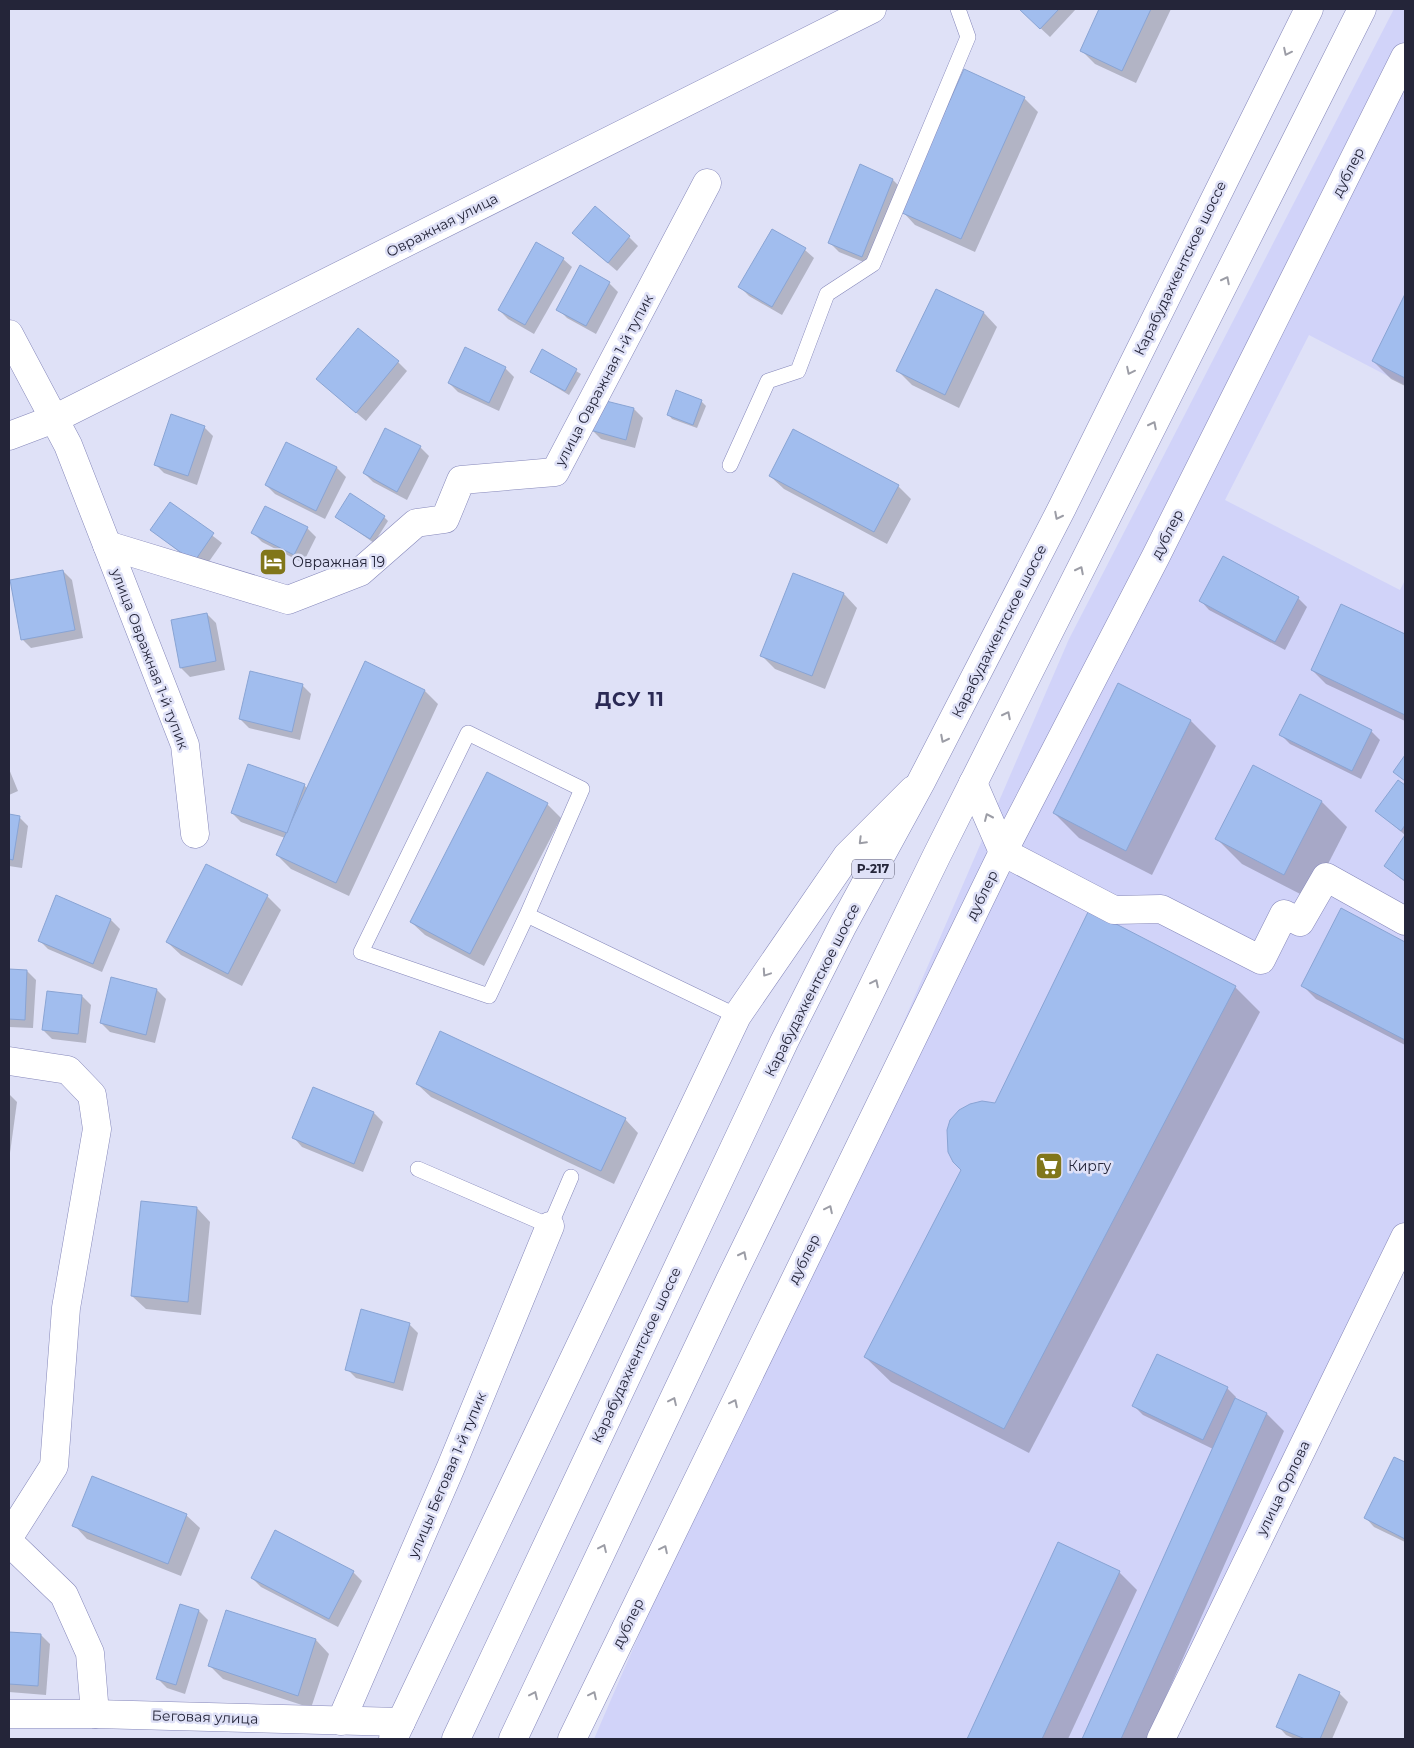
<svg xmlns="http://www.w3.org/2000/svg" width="1414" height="1748" viewBox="0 0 1414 1748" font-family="Montserrat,sans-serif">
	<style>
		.built { fill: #d1d3f9 }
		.shadow { fill: #0003 }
		.building { fill: #a1bdee; stroke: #89a4d4 }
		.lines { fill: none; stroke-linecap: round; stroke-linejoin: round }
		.service-casing { stroke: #8587ba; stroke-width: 16 }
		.minor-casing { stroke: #8587ba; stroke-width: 29 }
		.trunk-casing { stroke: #8587ba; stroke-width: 29 }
		.service { stroke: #fff; stroke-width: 15 }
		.minor { stroke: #fff; stroke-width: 28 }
		.trunk { stroke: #fff; stroke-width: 28 }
		.oneway { stroke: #9c9da6 }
		.labels { text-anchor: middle; stroke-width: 5; stroke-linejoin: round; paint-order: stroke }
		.shield { fill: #dfe1f7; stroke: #5c5d72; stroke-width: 1 }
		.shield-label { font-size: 12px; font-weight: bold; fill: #242539 }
		.street-label { font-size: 14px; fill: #242539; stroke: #dfe1f7 }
		.poi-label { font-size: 14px; fill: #242539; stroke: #dfe1f7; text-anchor: start }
		.district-label { font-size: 19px; font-weight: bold; letter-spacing: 1px; fill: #2b2a55; stroke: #dfe1f7 }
	</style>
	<rect width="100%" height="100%" fill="#dfe1f7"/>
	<polygon class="built" points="1394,9 1405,9 1405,385 1309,335 1225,500 1400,590 1405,580 1405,1252 1158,1739 594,1739 1069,639"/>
	<g class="shadow">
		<polygon points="1020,9 1076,9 1050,37"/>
		<polygon points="1101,9 1171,9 1136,83 1095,64 1081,50"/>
		<polygon points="1024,98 1038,112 975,252 915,225 902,211"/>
		<polygon points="893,180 902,189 871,265 839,252 830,243"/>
		<polygon points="629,237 638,246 617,271 583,242"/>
		<polygon points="805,250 814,258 782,315 749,296 740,287"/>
		<polygon points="563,259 572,267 534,334 508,319 499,310"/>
		<polygon points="609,283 618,292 596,334 567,318 558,309"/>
		<polygon points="937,290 984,313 997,327 959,408 912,385 898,371"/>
		<polygon points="1405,297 1405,386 1391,379 1373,361"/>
		<polygon points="465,349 505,368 514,377 499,411 458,392 449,383"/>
		<polygon points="543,351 581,374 569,395 531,372"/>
		<polygon points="398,362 407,371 366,421 317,379"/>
		<polygon points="677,392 702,402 706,406 697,428 672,419 668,414"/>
		<polygon points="634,409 643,418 635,448 601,439 592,430"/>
		<polygon points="204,427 213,436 197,485 164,473 155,464"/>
		<polygon points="287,443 337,468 346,477 325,519 275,494 266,485"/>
		<polygon points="420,447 429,456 407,500 373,482 364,473"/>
		<polygon points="770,476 898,486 911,499 887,544 784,489"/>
		<polygon points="170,503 222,543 203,570 151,530"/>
		<polygon points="337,517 384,517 388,521 374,543"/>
		<polygon points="307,528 316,537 303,563 262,542 253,533"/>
		<polygon points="63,571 72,580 83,638 31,648 22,639"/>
		<polygon points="794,575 844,594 857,608 825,689 775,669 762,656"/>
		<polygon points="1298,598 1307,607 1285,650 1209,610 1201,601"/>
		<polygon points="1342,606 1405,636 1405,721 1326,684 1312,670"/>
		<polygon points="207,614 216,623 225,670 190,677 181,668"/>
		<polygon points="302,685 311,694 300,740 249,728 240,719"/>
		<polygon points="1118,685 1191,721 1216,746 1152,875 1079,838 1054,813"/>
		<polygon points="425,691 438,704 349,896 291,869 277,855 285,838 241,822 232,813 304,785 308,789"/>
		<polygon points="1371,731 1380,740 1361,779 1290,744 1281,735"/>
		<polygon points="1254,767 1322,802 1347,827 1310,899 1242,864 1217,839"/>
		<polygon points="9,769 18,791 9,795"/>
		<polygon points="1398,782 1405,787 1405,835 1377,811"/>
		<polygon points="547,804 561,818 484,966 425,935 411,922"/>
		<polygon points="9,816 19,817 28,826 22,868 9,866"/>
		<polygon points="1405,837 1405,882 1385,866"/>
		<polygon points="267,896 281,910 242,986 181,955 167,942"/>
		<polygon points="1341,910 1405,943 1405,1045 1316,999 1303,986"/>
		<polygon points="111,920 120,929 102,972 48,949 39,940"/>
		<polygon points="9,970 27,971 36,980 33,1028 9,1027"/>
		<polygon points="1235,987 1260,1012 1029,1453 891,1382 865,1357 996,1104"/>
		<polygon points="157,990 166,999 155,1043 110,1032 101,1023"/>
		<polygon points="82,996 91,1005 86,1043 52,1039 43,1030"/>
		<polygon points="417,1084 625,1119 638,1133 614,1184 431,1097"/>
		<polygon points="314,1088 374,1113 383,1122 363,1172 302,1147 294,1138"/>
		<polygon points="9,1094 17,1102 10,1153 9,1153"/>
		<polygon points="197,1208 210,1222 201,1315 146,1309 132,1296"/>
		<polygon points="409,1324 418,1333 403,1391 356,1378 347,1369"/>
		<polygon points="1227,1388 1236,1397 1235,1399 1267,1414 1284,1431 1147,1739 1084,1739 1213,1449 1143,1415 1134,1406"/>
		<polygon points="1395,1459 1405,1464 1405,1542 1374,1527 1366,1518"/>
		<polygon points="186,1515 200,1528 181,1576 87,1539 74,1525"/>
		<polygon points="1058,1544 1119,1572 1137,1590 1068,1739 969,1739"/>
		<polygon points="353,1572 362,1581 338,1627 261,1587 252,1578"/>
		<polygon points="181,1605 199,1611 208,1620 185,1694 167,1688 158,1679"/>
		<polygon points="9,1633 41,1635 50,1644 46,1695 9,1692"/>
		<polygon points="316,1640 329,1654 311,1708 223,1679 209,1665"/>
		<polygon points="1339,1693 1348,1702 1332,1739 1295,1739 1286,1735 1278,1726"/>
	</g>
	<g class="building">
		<polygon points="1019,9 1059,9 1040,29"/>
		<polygon points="1099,9 1151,9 1122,71 1080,51"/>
		<polygon points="964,69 1025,97 961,239 900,212"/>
		<polygon points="860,164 893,179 862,257 828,243"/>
		<polygon points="595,206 630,236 608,263 572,233"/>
		<polygon points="772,229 806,248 772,307 738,287"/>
		<polygon points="536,242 564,258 525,325 498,310"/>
		<polygon points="580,265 610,282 586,326 556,310"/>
		<polygon points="936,289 984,312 945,395 896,371"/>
		<polygon points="1405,294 1405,378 1372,361"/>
		<polygon points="358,328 399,361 356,413 316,379"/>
		<polygon points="465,347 506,367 489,403 448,383"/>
		<polygon points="542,349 577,369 565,391 530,372"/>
		<polygon points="676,390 702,400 693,425 667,415"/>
		<polygon points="598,399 634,408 626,440 590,430"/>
		<polygon points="171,414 205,426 188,476 154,465"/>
		<polygon points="385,428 421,446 397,492 363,473"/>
		<polygon points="793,429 899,485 874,532 769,476"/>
		<polygon points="286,442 337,467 316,511 265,485"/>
		<polygon points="350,493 385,516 370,539 335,517"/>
		<polygon points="170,502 214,533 194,562 150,530"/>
		<polygon points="265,506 308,527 294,555 251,533"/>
		<polygon points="1223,556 1299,597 1275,642 1199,601"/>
		<polygon points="63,570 75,630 21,640 10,580"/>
		<polygon points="793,573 844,593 812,676 760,656"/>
		<polygon points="1341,604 1405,634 1405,715 1311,670"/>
		<polygon points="207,613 216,661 180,668 171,620"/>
		<polygon points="365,661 425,690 336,883 276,855"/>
		<polygon points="250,671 303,684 292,732 239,719"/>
		<polygon points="1118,683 1191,720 1126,851 1053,813"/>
		<polygon points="1300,694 1372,730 1352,771 1279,735"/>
		<polygon points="1405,755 1405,781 1393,772"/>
		<polygon points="248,764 305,784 287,833 231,813"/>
		<polygon points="1253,765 1322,801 1284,875 1215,839"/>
		<polygon points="487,772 548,803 470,954 410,922"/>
		<polygon points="1398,780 1405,785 1405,825 1401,831 1375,811"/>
		<polygon points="9,814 20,816 13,860 9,859"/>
		<polygon points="1405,835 1405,881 1384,866"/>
		<polygon points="206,864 268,895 228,974 166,942"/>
		<polygon points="56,895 111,919 93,964 38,941"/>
		<polygon points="1341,908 1405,942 1405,1040 1301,986"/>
		<polygon points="1089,910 1236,986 1004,1429 864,1357 961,1170 953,1162 948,1152 947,1130 950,1120 959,1110 970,1104 982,1101 995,1103"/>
		<polygon points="9,969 27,970 25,1020 9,1019"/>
		<polygon points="111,977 157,989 146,1035 100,1023"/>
		<polygon points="47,991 82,995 78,1034 42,1030"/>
		<polygon points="440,1031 626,1118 601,1171 416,1084"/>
		<polygon points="313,1087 374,1112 354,1164 292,1138"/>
		<polygon points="141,1201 197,1207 188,1302 131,1296"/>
		<polygon points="361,1309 410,1323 394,1383 345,1370"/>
		<polygon points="1157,1354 1228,1387 1203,1440 1132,1406"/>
		<polygon points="1235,1398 1267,1413 1121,1739 1082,1739"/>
		<polygon points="1394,1457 1405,1462 1405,1539 1364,1518"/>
		<polygon points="92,1476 187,1514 168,1564 72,1526"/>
		<polygon points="275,1530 354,1571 329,1619 251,1578"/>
		<polygon points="1058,1542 1120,1571 1042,1739 967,1739"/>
		<polygon points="180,1604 199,1610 176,1685 156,1679"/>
		<polygon points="226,1610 316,1639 298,1696 208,1666"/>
		<polygon points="9,1632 41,1634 38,1686 9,1684"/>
		<polygon points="1299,1674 1340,1692 1320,1739 1305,1739 1276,1727"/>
	</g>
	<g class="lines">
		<g class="service-casing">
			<g id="service">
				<polyline points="730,465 768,381 798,371 827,294 873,264 968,37 958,9"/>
				<polyline points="527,915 582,789 468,733 361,952 489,996 527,915 737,1016"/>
				<polyline points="418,1169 550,1226 571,1177"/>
			</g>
		</g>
		<g class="minor-casing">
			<g id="minor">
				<polyline points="9,334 68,445 185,745 195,834"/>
				<polyline points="9,436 54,419 872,9"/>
				<polyline points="107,545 288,600 360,572 416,523 445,519 461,480 555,472 707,183"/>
				<polyline points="973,783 1003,852 1114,910 1161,909 1261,960 1284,914 1300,922 1326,877 1405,921"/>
				<polyline points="9,1061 68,1070 92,1095 97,1129 66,1308 54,1466 9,1537"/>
				<polyline points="9,1542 64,1595 90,1653 95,1714"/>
				<polyline points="9,1714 95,1714 401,1722"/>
				<polyline points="341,1721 451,1467 550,1226"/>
				<polyline points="393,1739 737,1016 847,856 913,790"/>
				<polyline points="572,1739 1003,852 1156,556 1405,57"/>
				<polyline points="1161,1739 1405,1237"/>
			</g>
		</g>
		<g class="trunk-casing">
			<g id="trunk">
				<polyline points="456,1739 784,1042 843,925 921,782 1062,508 1309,9"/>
				<polyline points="513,1739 730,1280 937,855 1362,9"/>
			</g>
		</g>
		<use href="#service" class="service"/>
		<use href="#minor" class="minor"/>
		<use href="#trunk" class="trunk"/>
	</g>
	<defs><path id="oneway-chevron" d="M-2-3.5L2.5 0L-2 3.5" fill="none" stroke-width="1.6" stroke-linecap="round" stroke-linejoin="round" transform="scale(1.25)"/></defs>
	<g class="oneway">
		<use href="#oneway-chevron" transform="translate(1287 52) rotate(116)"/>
		<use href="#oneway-chevron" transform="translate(1226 280) rotate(-63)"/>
		<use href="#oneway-chevron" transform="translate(1130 371) rotate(116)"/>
		<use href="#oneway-chevron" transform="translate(1153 425) rotate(-63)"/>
		<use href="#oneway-chevron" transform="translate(1058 516) rotate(117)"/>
		<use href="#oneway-chevron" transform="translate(1080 570) rotate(-63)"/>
		<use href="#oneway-chevron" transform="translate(1007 715) rotate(-63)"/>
		<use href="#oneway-chevron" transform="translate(944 739) rotate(117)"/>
		<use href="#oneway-chevron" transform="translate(988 817) rotate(-114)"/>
		<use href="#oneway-chevron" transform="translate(862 841) rotate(135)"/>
		<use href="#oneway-chevron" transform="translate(766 973) rotate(124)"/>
		<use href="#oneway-chevron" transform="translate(875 983) rotate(-64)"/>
		<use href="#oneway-chevron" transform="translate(829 1209) rotate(-64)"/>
		<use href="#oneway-chevron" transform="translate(743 1255) rotate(-63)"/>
		<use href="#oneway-chevron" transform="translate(673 1401) rotate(-65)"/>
		<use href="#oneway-chevron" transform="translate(734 1403) rotate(-64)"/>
		<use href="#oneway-chevron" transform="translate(603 1548) rotate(-65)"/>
		<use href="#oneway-chevron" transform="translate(664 1549) rotate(-64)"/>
		<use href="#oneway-chevron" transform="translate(534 1695) rotate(-65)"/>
		<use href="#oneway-chevron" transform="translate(593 1695) rotate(-64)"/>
	</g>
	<defs>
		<g id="hotel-square" transform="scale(1.4375)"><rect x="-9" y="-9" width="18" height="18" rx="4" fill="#81761a" stroke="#dfe1f7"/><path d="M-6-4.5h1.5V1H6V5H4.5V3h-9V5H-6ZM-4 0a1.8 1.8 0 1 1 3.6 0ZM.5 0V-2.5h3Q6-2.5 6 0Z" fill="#fff"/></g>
		<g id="supermarket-square" transform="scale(1.4375)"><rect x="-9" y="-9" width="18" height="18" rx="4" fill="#81761a" stroke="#dfe1f7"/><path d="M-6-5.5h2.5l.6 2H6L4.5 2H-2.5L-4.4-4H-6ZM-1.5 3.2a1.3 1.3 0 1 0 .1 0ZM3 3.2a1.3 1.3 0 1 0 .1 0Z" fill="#fff"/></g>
	</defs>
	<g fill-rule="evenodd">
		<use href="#hotel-square" x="273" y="562"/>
		<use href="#supermarket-square" x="1049" y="1166"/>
	</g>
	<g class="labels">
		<rect class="shield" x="852" y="859.5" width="42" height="19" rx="4"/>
		<g class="shield-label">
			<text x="873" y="873">Р-217</text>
		</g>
		<g class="street-label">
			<text transform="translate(1348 172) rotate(-63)" y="5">дублер</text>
			<text transform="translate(442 225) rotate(-27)" y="5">Овражная улица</text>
			<text transform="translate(1180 268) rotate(-64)" y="5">Карабудахкентское шоссе</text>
			<text transform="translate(604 380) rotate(-62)" y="5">улица Овражная 1-й тупик</text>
			<text transform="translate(1167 534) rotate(-63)" y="5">дублер</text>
			<text transform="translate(999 631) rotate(-63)" y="5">Карабудахкентское шоссе</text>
			<text transform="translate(150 659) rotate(69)" y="5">улица Овражная 1-й тупик</text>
			<text transform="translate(982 895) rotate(-64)" y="5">дублер</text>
			<text transform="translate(812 990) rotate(-63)" y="5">Карабудахкентское шоссе</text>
			<text transform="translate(804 1259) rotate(-64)" y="5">дублер</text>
			<text transform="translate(636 1355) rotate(-65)" y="5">Карабудахкентское шоссе</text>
			<text transform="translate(447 1475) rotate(-67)" y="5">улицы Беговая 1-й тупик</text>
			<text transform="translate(1283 1488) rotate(-64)" y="5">улица Орлова</text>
			<text transform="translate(628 1623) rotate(-64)" y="5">дублер</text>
			<text transform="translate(205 1717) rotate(2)" y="5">Беговая улица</text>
		</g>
		<g class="poi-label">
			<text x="292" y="567">Овражная 19</text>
			<text x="1068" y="1171">Киргу</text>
		</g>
		<g class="district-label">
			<text x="630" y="706">ДСУ 11</text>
		</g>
	</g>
	<rect width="1414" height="1748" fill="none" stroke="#242539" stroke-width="20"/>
</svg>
